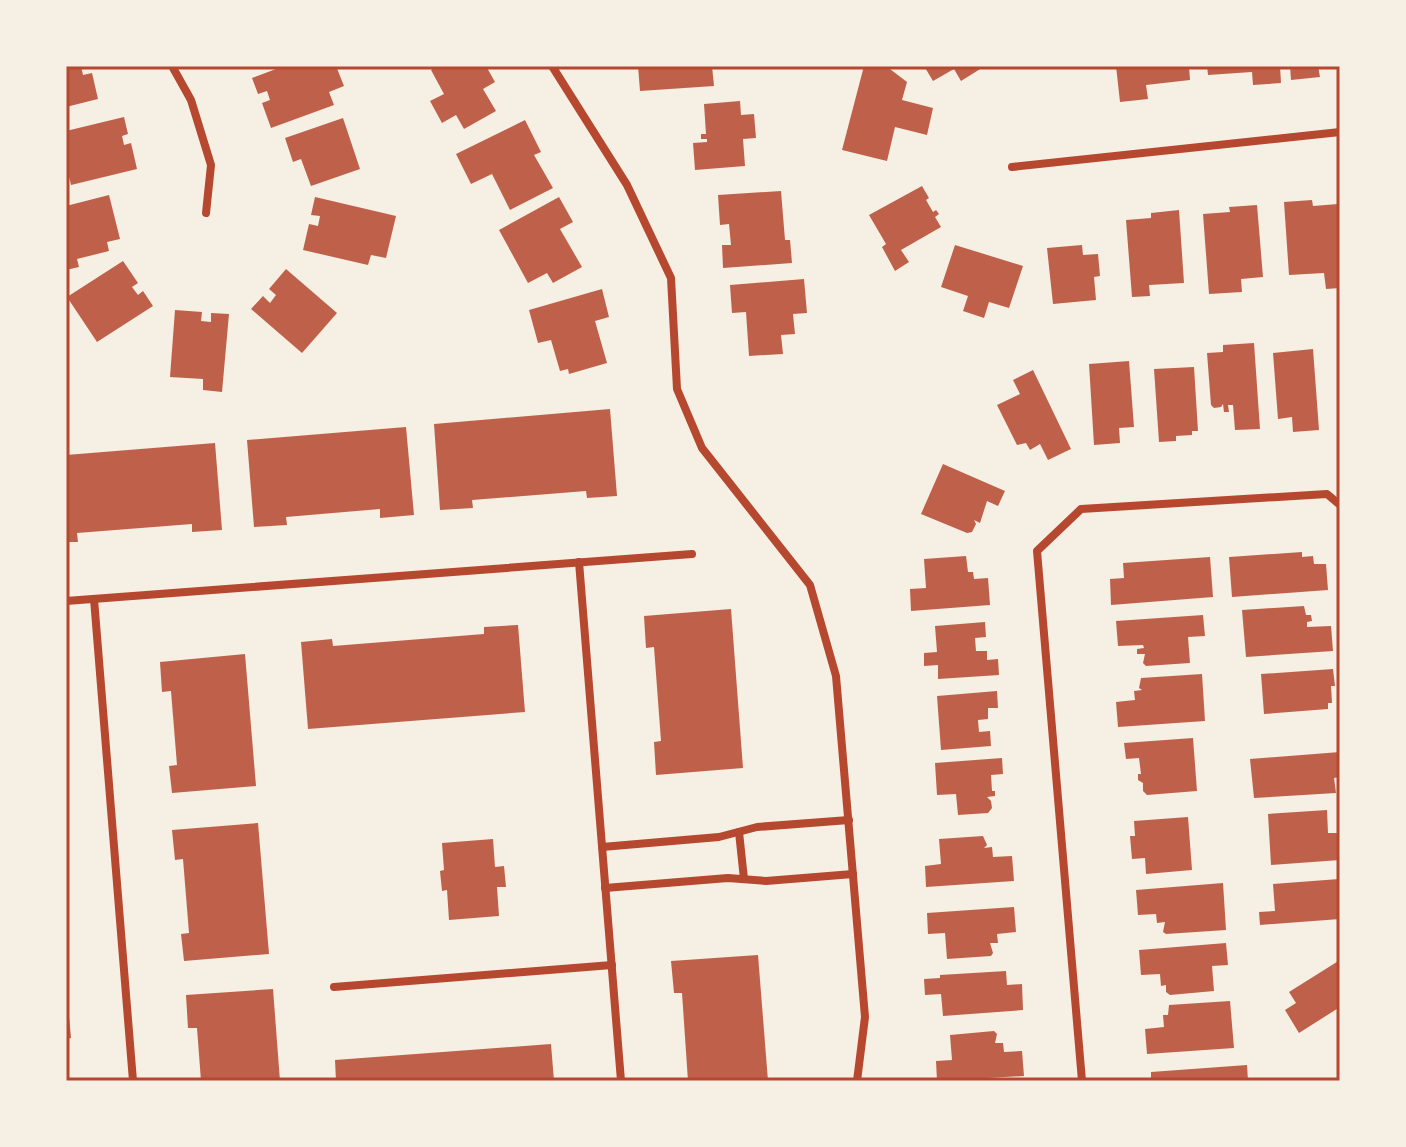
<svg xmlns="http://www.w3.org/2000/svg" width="1406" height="1147" viewBox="0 0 1406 1147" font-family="'Alegreya Sans',sans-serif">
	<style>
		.building { fill: #bf614a }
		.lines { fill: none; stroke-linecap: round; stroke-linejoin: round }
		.minor { stroke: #b5482f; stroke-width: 8 }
		.neatline { fill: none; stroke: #b5482f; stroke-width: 3 }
	</style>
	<rect width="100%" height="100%" fill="#f6efe4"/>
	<g class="building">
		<polygon points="66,66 81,66 83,75 92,73 98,99 66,107"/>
		<polygon points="284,66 336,66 344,86 329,92 334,105 271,128 262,103 270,100 267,91 258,94 252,78"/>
		<polygon points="438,66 486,66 495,82 483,89 496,111 464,129 456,115 442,123 430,101 444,94 431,70"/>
		<polygon points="638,66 712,66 714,86 640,91"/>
		<polygon points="864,66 886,66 907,82 902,100 933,108 927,135 895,127 887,161 842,150"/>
		<polygon points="924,66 985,66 961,81 954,69 933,81"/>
		<polygon points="1116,66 1189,66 1190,80 1146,85 1148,99 1120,102"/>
		<polygon points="1207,66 1280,66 1281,83 1253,85 1252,72 1208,75"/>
		<polygon points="1290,66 1318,66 1320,77 1291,80"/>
		<polygon points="740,101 741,115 754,114 756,138 743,139 745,166 695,170 693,143 707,142 707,139 701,139 701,134 706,134 704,104"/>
		<polygon points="124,117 128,134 122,136 124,145 131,143 137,169 71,185 66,163 66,131"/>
		<polygon points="343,118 360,169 311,186 301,159 293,162 285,138"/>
		<polygon points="525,120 541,152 534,155 553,188 510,210 492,174 471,184 456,154"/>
		<polygon points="922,186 929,198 926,200 933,212 936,210 939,214 935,217 941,227 901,250 909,262 895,271 882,247 886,244 869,215"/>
		<polygon points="781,191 785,240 790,240 792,263 723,268 722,245 731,245 729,224 720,225 718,195"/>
		<polygon points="109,195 120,239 107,242 109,251 77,259 79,267 66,270 66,206"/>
		<polygon points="315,197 396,216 386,258 371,255 368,265 303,250 309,224 318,226 320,216 311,215"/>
		<polygon points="559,197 573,222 560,229 582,267 553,283 547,273 528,283 499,230"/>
		<polygon points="1312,200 1313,206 1338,204 1340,288 1326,289 1324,273 1289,275 1284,202"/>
		<polygon points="1257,205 1263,277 1241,279 1242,292 1209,294 1203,214 1230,212 1229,207"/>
		<polygon points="1179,210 1184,283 1149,285 1150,296 1132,297 1126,220 1151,218 1151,213"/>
		<polygon points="955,245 1023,266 1009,308 989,302 984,318 963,311 968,296 941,287"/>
		<polygon points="1082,245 1083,255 1098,254 1100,276 1094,277 1096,300 1053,304 1047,248"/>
		<polygon points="123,261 138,283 132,287 138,295 143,291 153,306 97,342 67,297"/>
		<polygon points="286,269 337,313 302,353 251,309 263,296 270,303 276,295 269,289"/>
		<polygon points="804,279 807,313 793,314 795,334 781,335 783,354 749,356 746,312 732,313 730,285"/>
		<polygon points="602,289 609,317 595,321 607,363 569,374 568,369 560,371 551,340 538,343 529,310"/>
		<polygon points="175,310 202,312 201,321 211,322 211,313 229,314 222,392 203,390 203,379 170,377"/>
		<polygon points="1254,343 1260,429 1235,430 1233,405 1228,405 1229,412 1224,412 1223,404 1221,407 1214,408 1211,405 1207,353 1223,352 1223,345"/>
		<polygon points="1313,349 1319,430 1293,432 1292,417 1278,419 1273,353"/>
		<polygon points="1129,361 1134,427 1119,428 1120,443 1094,445 1089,364"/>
		<polygon points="1194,367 1198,431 1192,431 1192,435 1176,436 1176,441 1159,442 1154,369"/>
		<polygon points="1033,370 1071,449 1048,460 1040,444 1030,450 1026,443 1017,445 997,405 1020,394 1013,380"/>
		<polygon points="610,409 617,496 587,498 586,491 472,500 473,508 440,510 434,424"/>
		<polygon points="406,427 414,515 380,518 380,509 286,517 287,525 254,527 247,440"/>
		<polygon points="215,443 222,530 192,532 192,524 77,533 78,542 66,542 66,455"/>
		<polygon points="943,464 1005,491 998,506 987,501 980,523 974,520 976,524 972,532 967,533 921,514"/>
		<polygon points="1302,552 1302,557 1313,556 1314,564 1326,564 1328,590 1232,597 1229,557"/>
		<polygon points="966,556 968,572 973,572 974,579 988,578 990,605 911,611 910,589 926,588 924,559"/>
		<polygon points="1210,557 1213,597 1111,605 1110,579 1124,578 1123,563"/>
		<polygon points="1304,606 1306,615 1311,615 1312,621 1307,622 1307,627 1331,626 1333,651 1246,657 1242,610"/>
		<polygon points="731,609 743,768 656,775 654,742 661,741 654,647 646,648 644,616"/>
		<polygon points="1203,615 1205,636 1188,637 1190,663 1146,666 1143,663 1145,654 1137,654 1137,649 1144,648 1143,645 1118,646 1116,621"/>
		<polygon points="985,622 986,637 975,638 976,651 987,651 987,660 998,659 999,675 938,679 938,665 924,666 924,653 937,652 935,626"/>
		<polygon points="518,625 525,712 308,729 301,642 332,639 333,646 484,634 484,627"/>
		<polygon points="245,654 256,786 172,793 169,766 177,765 171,691 162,692 160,662"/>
		<polygon points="1333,669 1335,686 1331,686 1332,703 1328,703 1328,709 1264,714 1261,674"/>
		<polygon points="1202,674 1205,721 1118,727 1116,702 1135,700 1134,691 1142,690 1139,688 1141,678"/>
		<polygon points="997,691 998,708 988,708 988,719 978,720 979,732 990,731 991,746 941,750 937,696"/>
		<polygon points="1193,738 1197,791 1147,795 1143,791 1143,783 1138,780 1138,774 1141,774 1139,758 1126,759 1124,743"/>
		<polygon points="1340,752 1340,777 1334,778 1336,793 1254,798 1250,759"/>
		<polygon points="1002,758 1003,774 991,775 992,791 995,791 995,796 987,797 991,801 992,808 988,813 958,815 956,794 937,795 935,763"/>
		<polygon points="1327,810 1328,833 1340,833 1340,860 1271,865 1268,814"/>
		<polygon points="1188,817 1192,870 1146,874 1145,858 1132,859 1130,836 1135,836 1134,821"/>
		<polygon points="258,823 269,954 184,961 181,934 189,933 183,859 175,860 172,830"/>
		<polygon points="983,836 987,845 984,848 992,847 993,857 1012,856 1014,881 926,887 925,866 941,864 939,839"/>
		<polygon points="493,839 495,867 504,866 506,887 497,887 499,916 449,920 447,890 442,891 440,871 444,870 442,843"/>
		<polygon points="1339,879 1340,919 1260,925 1259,912 1275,911 1273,884"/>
		<polygon points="1223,883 1226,930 1166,934 1163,932 1165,922 1157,923 1156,914 1138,915 1136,890"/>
		<polygon points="1014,907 1016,932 997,934 998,943 990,943 993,953 991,956 947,959 945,933 928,934 927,913"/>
		<polygon points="1226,943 1228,965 1212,966 1214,991 1170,995 1166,992 1166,985 1161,986 1160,974 1141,975 1139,950"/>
		<polygon points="758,955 768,1081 688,1081 682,993 674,993 671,961"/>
		<polygon points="1340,960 1340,1007 1299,1033 1285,1010 1296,1003 1289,992"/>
		<polygon points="1006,971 1007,985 1022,984 1023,1010 943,1016 941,994 925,995 924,979 940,978 940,975"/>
		<polygon points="273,989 280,1081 201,1081 197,1028 188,1028 186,995"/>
		<polygon points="1230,1001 1234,1048 1147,1054 1145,1029 1164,1027 1163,1015 1168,1015 1169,1005"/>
		<polygon points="66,1006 68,1006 71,1038 66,1039"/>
		<polygon points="994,1031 997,1034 995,1043 1003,1043 1004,1052 1022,1051 1024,1076 937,1081 936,1061 952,1060 950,1035"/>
		<polygon points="551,1044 554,1081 336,1081 335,1060"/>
		<polygon points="1247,1065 1248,1081 1151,1081 1151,1072"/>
	</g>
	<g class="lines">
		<g class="minor">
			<polyline points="172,66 191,100 211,165 206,213"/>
			<polyline points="552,66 627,185 671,278 677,389 702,448 810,585 836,676 865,1017 857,1081"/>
			<polyline points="1012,167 1340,132"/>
			<polyline points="579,562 621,1081"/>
			<polyline points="94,599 133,1081"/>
			<polyline points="66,601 692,554"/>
			<polyline points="739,832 744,879"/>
			<polyline points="602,847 719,837 757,827 849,820"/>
			<polyline points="605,888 728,878 766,881 853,874"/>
			<polyline points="334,987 612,965"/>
			<polyline points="1082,1081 1037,551 1081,509 1327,494 1340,505"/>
		</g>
	</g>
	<rect width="1406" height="1147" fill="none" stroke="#f6efe4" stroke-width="136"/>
	<rect x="68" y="68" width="1270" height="1011" class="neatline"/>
</svg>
